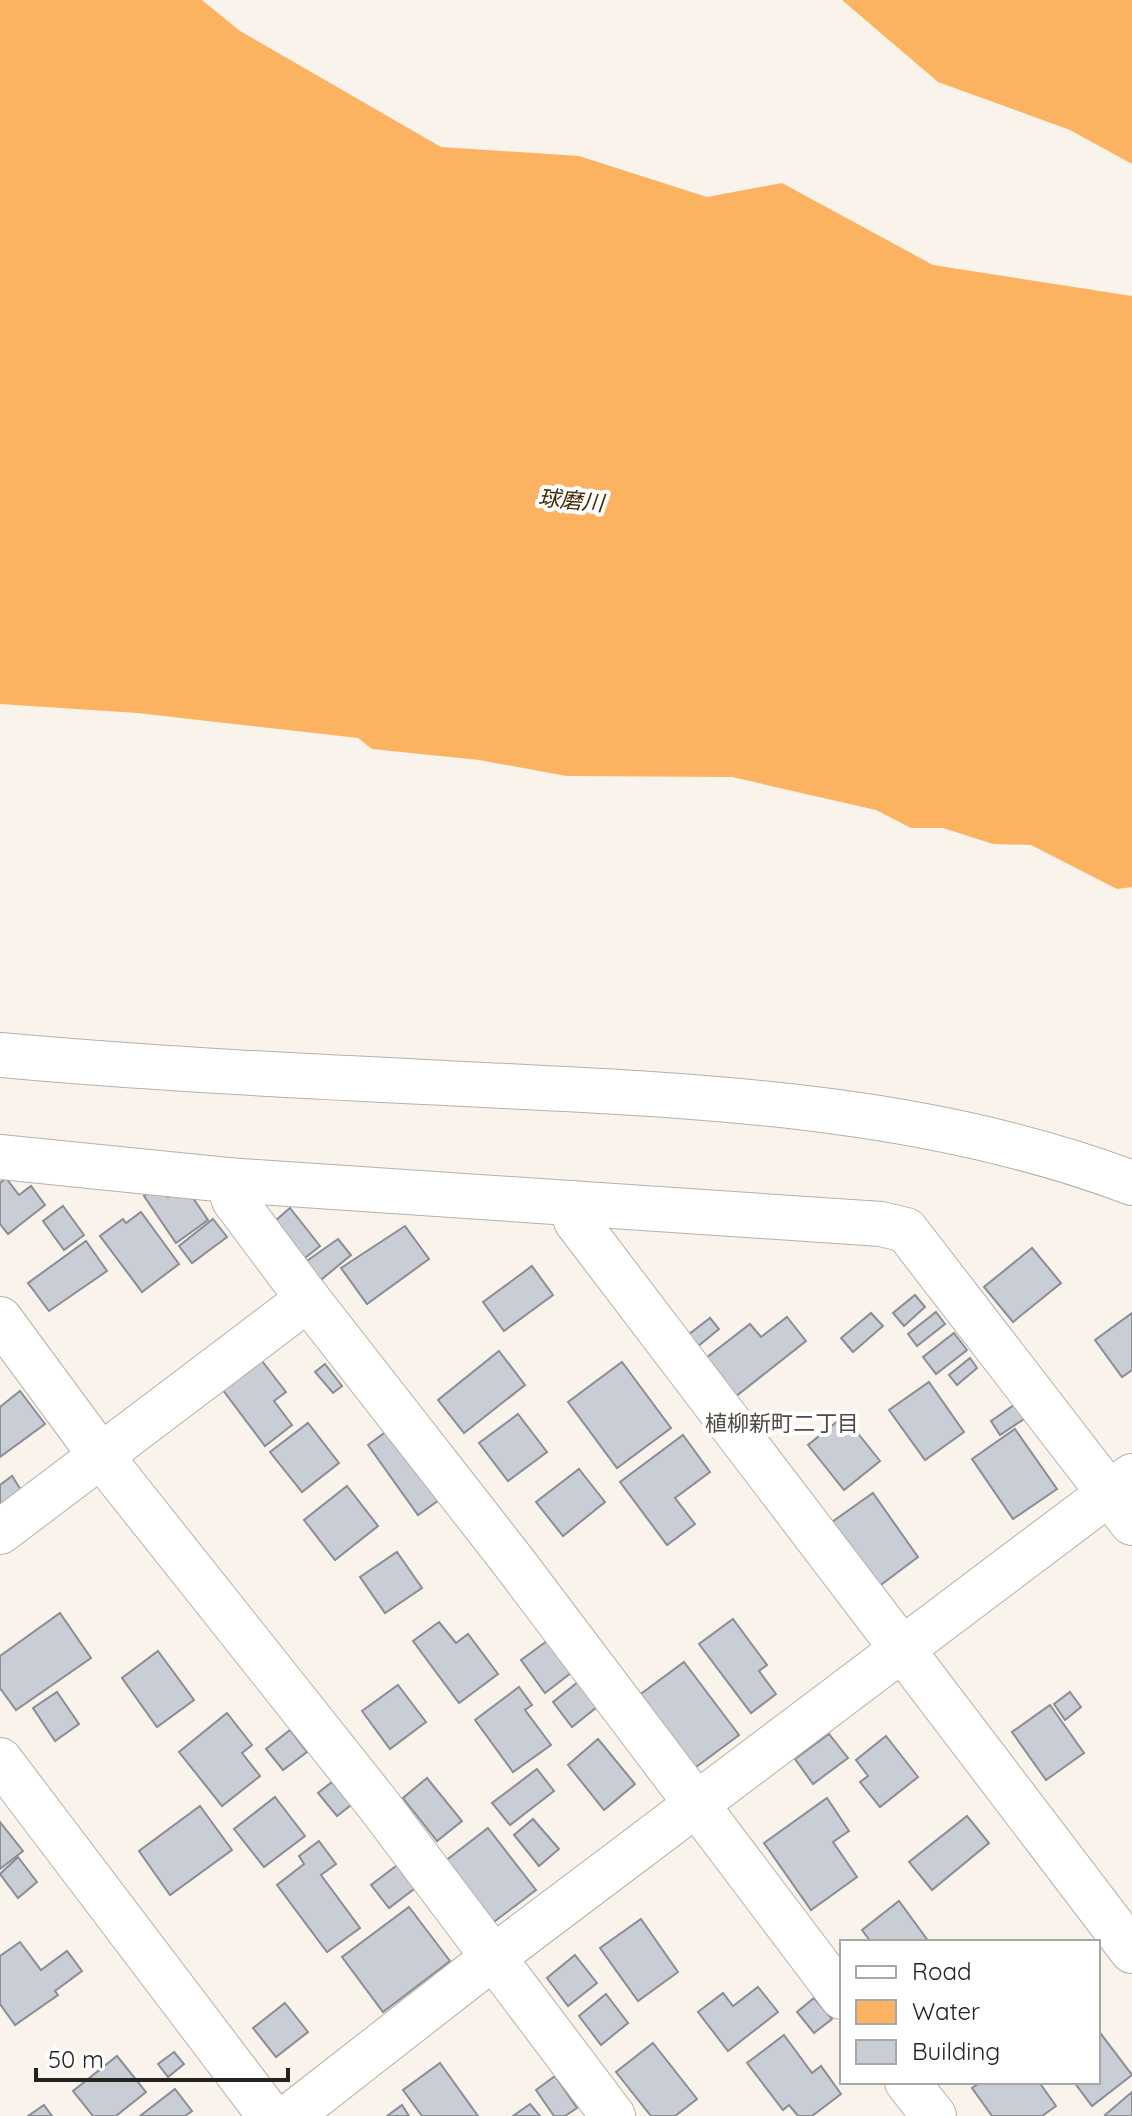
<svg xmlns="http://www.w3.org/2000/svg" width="1132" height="2116" viewBox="0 0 1132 2116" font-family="Quicksand,'Noto Sans JP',sans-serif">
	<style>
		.water { fill: #fbb362 }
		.building { fill: #c9cdd6; stroke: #898e95; stroke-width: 2 }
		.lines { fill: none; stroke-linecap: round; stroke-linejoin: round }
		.minor-casing { stroke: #b6b0a9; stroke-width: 46 }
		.minor { stroke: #fff; stroke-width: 44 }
		.labels { text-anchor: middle; stroke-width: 8; stroke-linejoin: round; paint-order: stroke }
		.water-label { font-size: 22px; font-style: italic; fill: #462a05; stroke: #fff }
		.neighbourhood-label { font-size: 22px; fill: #504a44; stroke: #fff }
	</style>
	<rect width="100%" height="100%" fill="#faf3eb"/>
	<g class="water">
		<polygon points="0,0 202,0 240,31 441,147 579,156 707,197 782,183 933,265 1132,296 1132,887 1117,889 1031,845 993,844 943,828 911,828 876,810 732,777 567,776 479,760 372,749 358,738 137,713 0,704"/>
		<polygon points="842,0 1132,0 1132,164 1070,130 938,82"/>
	</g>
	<g class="building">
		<polygon points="6,1178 19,1195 31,1186 45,1205 8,1234 0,1224 0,1183"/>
		<polygon points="159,1185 168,1197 184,1185 208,1220 176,1243 144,1196"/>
		<polygon points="63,1206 84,1235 64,1250 43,1221"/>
		<polygon points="290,1208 320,1246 296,1265 267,1228"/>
		<polygon points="141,1212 179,1264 142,1292 100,1236 123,1219 126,1223"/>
		<polygon points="213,1219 227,1237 192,1263 179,1246"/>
		<polygon points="405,1226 429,1259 367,1304 341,1268"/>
		<polygon points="338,1239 351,1255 310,1289 294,1270"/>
		<polygon points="86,1241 107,1271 49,1311 28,1283"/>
		<polygon points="1032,1248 1061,1283 1013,1322 984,1287"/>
		<polygon points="532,1266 553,1295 504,1331 483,1302"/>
		<polygon points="915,1295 925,1307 904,1326 893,1313"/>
		<polygon points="936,1312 945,1324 917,1346 908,1334"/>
		<polygon points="871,1313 883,1326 853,1352 841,1338"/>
		<polygon points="1132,1313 1132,1370 1122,1377 1095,1340"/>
		<polygon points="787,1317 806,1341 735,1397 706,1358 750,1324 761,1337"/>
		<polygon points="710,1318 719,1329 697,1347 688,1335"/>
		<polygon points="954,1333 967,1350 936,1374 923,1357"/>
		<polygon points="499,1351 525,1385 464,1433 438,1400"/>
		<polygon points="255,1352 286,1392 274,1401 292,1425 265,1446 216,1381"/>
		<polygon points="970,1358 977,1368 957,1385 949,1375"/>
		<polygon points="622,1362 671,1428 617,1468 568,1402"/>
		<polygon points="325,1364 342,1386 333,1393 315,1372"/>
		<polygon points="929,1382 964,1432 925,1460 889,1410"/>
		<polygon points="20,1391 45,1424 0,1457 0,1407"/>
		<polygon points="1017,1403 1027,1417 1000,1435 991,1421"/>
		<polygon points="518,1414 547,1452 508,1481 479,1443"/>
		<polygon points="844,1416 880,1461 844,1490 808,1445"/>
		<polygon points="308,1423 339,1463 302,1492 270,1452"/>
		<polygon points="391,1428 442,1498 418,1515 368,1445"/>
		<polygon points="1015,1429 1057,1489 1013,1519 972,1459"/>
		<polygon points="683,1435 710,1472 675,1498 695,1524 667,1545 620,1482"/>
		<polygon points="579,1469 605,1502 563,1536 536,1502"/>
		<polygon points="12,1476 23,1493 0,1509 0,1485"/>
		<polygon points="347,1486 378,1526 335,1560 304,1520"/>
		<polygon points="873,1493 918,1557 878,1587 832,1522"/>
		<polygon points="397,1552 422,1588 385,1613 360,1577"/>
		<polygon points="60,1613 91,1658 16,1710 0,1688 0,1656"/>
		<polygon points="733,1619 767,1665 759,1671 776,1694 751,1713 699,1644"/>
		<polygon points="439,1622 456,1643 468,1634 498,1674 459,1703 413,1641"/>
		<polygon points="551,1638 576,1669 545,1693 521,1660"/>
		<polygon points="158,1651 194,1700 157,1727 122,1678"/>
		<polygon points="684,1662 739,1735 688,1773 634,1699"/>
		<polygon points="578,1682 597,1707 572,1727 553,1702"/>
		<polygon points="398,1685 426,1722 390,1749 362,1711"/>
		<polygon points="519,1687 532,1705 525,1710 551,1745 513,1772 475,1720"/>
		<polygon points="57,1692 79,1724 55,1741 33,1708"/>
		<polygon points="1070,1692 1081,1707 1065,1720 1054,1704"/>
		<polygon points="1050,1705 1084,1753 1046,1780 1012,1732"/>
		<polygon points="227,1713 252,1745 242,1753 260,1776 222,1806 179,1752"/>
		<polygon points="290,1730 307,1752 283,1770 266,1749"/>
		<polygon points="829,1734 848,1758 813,1784 795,1759"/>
		<polygon points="886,1736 918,1777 880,1807 860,1782 868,1776 856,1760"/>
		<polygon points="598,1739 635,1784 604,1810 568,1765"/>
		<polygon points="537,1769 554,1791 510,1825 492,1803"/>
		<polygon points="427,1778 462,1821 437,1841 403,1798"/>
		<polygon points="332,1782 351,1805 337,1816 318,1793"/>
		<polygon points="275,1797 305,1836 264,1867 234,1829"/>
		<polygon points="827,1798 849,1831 833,1842 857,1877 811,1910 764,1843"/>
		<polygon points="200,1806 232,1850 170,1895 139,1851"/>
		<polygon points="967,1816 989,1843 932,1890 909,1862"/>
		<polygon points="533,1819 559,1849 539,1866 514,1835"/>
		<polygon points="0,1822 23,1851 0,1869"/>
		<polygon points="488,1828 536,1890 491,1924 444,1862"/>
		<polygon points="319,1841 336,1864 321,1875 360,1928 327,1952 277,1885 304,1864 299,1856"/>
		<polygon points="18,1857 37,1882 18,1898 0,1874"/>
		<polygon points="400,1863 418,1886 389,1908 371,1885"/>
		<polygon points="899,1901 929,1942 871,1942 862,1930"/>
		<polygon points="409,1907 450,1961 383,2012 342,1957"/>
		<polygon points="641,1919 678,1972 638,2001 600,1948"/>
		<polygon points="20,1942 41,1970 67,1951 82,1971 55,1991 58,1995 15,2025 0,2004 0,1956"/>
		<polygon points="575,1955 597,1983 568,2006 547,1978"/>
		<polygon points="758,1987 778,2012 728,2051 698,2012 723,1993 733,2006"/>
		<polygon points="606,1994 628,2023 601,2045 579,2016"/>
		<polygon points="814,1998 832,2019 814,2033 797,2012"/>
		<polygon points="285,2003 308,2032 276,2057 253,2028"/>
		<polygon points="1098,2030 1132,2075 1092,2106 1074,2082 1098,2082"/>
		<polygon points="784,2035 812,2073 821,2066 841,2094 812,2116 798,2116 789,2105 783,2110 747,2063"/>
		<polygon points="653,2043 697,2099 675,2116 651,2116 616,2072"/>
		<polygon points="174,2052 184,2064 168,2077 158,2064"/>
		<polygon points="117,2056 146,2092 116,2116 93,2116 73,2091"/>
		<polygon points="440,2063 478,2116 422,2116 403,2090"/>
		<polygon points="555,2076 577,2108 565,2116 554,2116 536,2090"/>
		<polygon points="981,2082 1039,2082 1056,2106 1042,2116 992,2116 972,2088"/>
		<polygon points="175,2089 192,2111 185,2116 140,2116"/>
		<polygon points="1132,2092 1132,2116 1106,2116 1105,2115"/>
		<polygon points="530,2104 540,2116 513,2116"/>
		<polygon points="44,2105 52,2116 28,2116"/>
		<polygon points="402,2105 409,2116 387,2116"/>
	</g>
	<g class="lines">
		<g class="minor-casing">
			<g id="minor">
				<path d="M0,1055C175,1071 350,1078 525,1087C729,1097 940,1110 1132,1183"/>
				<polyline points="0,1157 227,1180 881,1224 906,1230 1132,1523"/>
				<polyline points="227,1180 234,1200 308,1299 512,1560 842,1997"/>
				<polyline points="572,1203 576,1221 1132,1951"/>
				<polyline points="0,1319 101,1456 377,1803 613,2116"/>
				<polyline points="0,1532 308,1299"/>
				<polyline points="0,1760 270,2116"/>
				<polyline points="907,2082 934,2116"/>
				<polyline points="290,2116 495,1956 1132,1476"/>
			</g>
		</g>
		<use href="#minor" class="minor"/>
	</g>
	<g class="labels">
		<g class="water-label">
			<text transform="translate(571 500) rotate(5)" y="8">球磨川</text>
		</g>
		<g class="neighbourhood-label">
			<text x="782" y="1431">植柳新町二丁目</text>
		</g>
	</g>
	<rect x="840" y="1940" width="260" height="144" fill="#ffffff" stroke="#a8a7a6" stroke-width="2"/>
	<rect x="856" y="1966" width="40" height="12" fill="#ffffff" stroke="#a8a7a6" stroke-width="2"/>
	<text x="912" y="1980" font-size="24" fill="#252320">Road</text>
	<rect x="856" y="2000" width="40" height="24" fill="#fbb362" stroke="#a8a7a6" stroke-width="2"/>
	<text x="912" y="2020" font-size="24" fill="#252320">Water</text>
	<rect x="856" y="2040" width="40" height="24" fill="#c9cdd6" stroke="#a8a7a6" stroke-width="2"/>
	<text x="912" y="2060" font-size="24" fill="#252320">Building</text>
	<path d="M36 2068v12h252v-12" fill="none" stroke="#252320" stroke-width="4"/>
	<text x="48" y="2068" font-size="24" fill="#252320" stroke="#ffffff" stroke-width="6" paint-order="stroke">50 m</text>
</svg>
